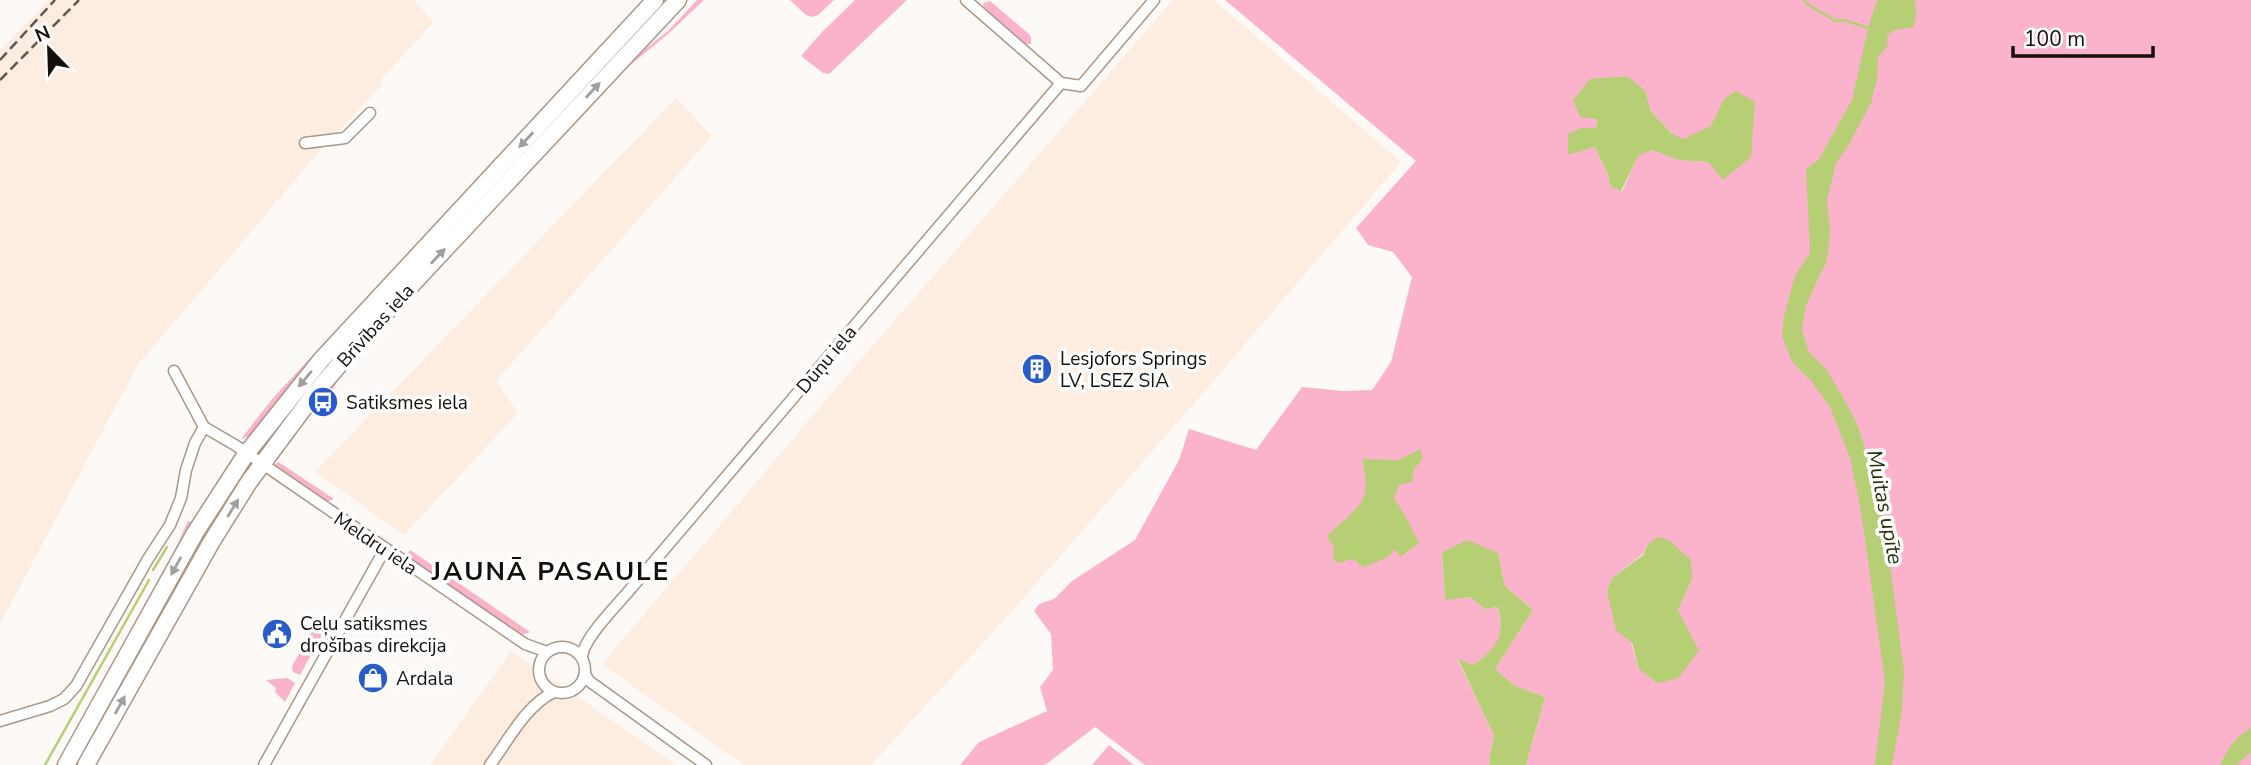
<svg xmlns="http://www.w3.org/2000/svg" width="2251" height="765" viewBox="0 0 2251 765" font-family="'Nunito Sans',sans-serif">
	<style>
		.built { fill: #fdece0 }
		.green { fill: #fbb3cc; fill-rule: evenodd }
		.water { fill: #b6ce74 }
		.lines { fill: none; stroke-linecap: round; stroke-linejoin: round }
		.stream { stroke: #b6ce74; stroke-width: 2.5 }
		.minor-casing { stroke: #aa9788; stroke-width: 13 }
		.trunk-casing { stroke: #aa9788; stroke-width: 19 }
		.minor { stroke: #fff; stroke-width: 10 }
		.trunk { stroke: #fff; stroke-width: 16 }
		.rail { stroke: #5d5753; stroke-width: 2.5; stroke-dasharray: 10 5; stroke-linecap: butt }
		.oneway { fill: #a19f9d }
		.labels { text-anchor: middle; stroke-width: 7; stroke-linejoin: round; paint-order: stroke }
		.street-label { font-size: 19px; fill: #150f0a; stroke: #fff }
		.poi-label { font-size: 19px; fill: #150f0a; stroke: #fff; text-anchor: start }
		.water-label { font-size: 21px; font-style: italic; fill: #262f08; stroke: #fff }
		.district-label { font-size: 26px; font-weight: bold; letter-spacing: 2px; fill: #150f0a; stroke: #fff }
	</style>
	<rect width="100%" height="100%" fill="#fdf9f6"/>
	<g class="built">
		<polygon points="49,0 415,0 414,1 434,22 382,78 381,86 319,152 137,366 0,624 0,50"/>
		<polygon points="1173,0 1214,0 1401,162 1198,399 1005,619 871,765 744,765 602,664 849,373"/>
		<polygon points="676,98 712,136 496,381 518,413 404,535 315,472"/>
		<polygon points="511,651 677,765 430,765"/>
	</g>
	<g class="green">
		<polygon points="645,0 252,435 241,439 273,398"/>
		<polygon points="697,0 704,0 668,34 617,76 374,337 342,374 325,402 323,400 338,373 625,65 668,31"/>
		<polygon points="790,0 834,0 818,15 812,17 806,15"/>
		<polygon points="855,0 907,0 829,74 823,73 801,56 822,32"/>
		<path d="M1225,0H2251V765H1526L1545,697L1515,686L1495,669L1533,610L1505,586L1498,553L1442,552L1445,599L1470,597L1485,609L1498,607C1504,636 1499,649 1473,665L1458,660L1494,736L1489,759L1490,765H1145L1095,727L1045,765H960L979,742L1047,711L1040,687L1053,670L1051,634L1034,611L1039,604L1054,599L1072,581L1135,540L1179,460L1189,429L1256,450L1302,387L1343,391L1372,390L1391,362L1412,277L1393,252L1368,245L1356,228L1416,161ZM1646,92L1650,110L1671,133L1683,140L1712,126L1724,99L1708,162L1678,160L1654,150L1639,154L1622,191L1611,187L1608,175L1595,147L1568,154L1581,128L1596,129L1597,119ZM1648,544L1692,579L1678,610L1639,669L1612,578L1643,554Z"/>
		<polygon points="990,1 1029,34 1031,37 1031,44 1025,44 984,9 983,3"/>
		<polygon points="278,462 280,463 334,499 326,502 278,469 275,465"/>
		<polygon points="239,478 199,543 178,588 80,765 71,765 201,531"/>
		<polygon points="188,521 191,522 179,549 60,765 56,765 176,547"/>
		<polygon points="410,550 530,632 522,635 517,633 408,559 406,556"/>
		<polygon points="312,631 322,635 300,675 293,672 292,666"/>
		<polygon points="287,678 295,683 285,702 275,692 276,688 266,680"/>
		<polygon points="1109,745 1134,765 1092,765"/>
	</g>
	<g class="water">
		<polygon points="1877,0 1915,0 1916,13 1914,27 1892,31 1887,36 1888,45 1878,57 1877,79 1871,103 1848,146 1836,163 1827,200 1830,232 1827,260 1806,305 1802,330 1809,352 1826,369 1843,397 1858,426 1882,503 1904,671 1902,711 1892,765 1875,765 1885,681 1861,511 1850,458 1830,407 1812,382 1792,362 1782,336 1784,317 1795,276 1810,253 1806,169 1819,159 1852,100 1869,25"/>
		<polygon points="1616,77 1629,77 1646,92 1650,110 1671,133 1683,139 1711,126 1724,99 1736,91 1755,102 1751,157 1723,180 1708,162 1678,160 1653,150 1639,155 1621,191 1611,187 1608,175 1595,147 1568,155 1568,134 1581,128 1596,128 1597,119 1580,117 1573,100 1590,79"/>
		<path d="M1420,449L1423,459L1414,469L1412,482L1399,485L1394,499C1405,512 1410,527 1419,543L1400,557L1395,549L1388,557L1364,567L1353,559L1338,563L1333,558L1334,548L1327,536C1357,507 1374,504 1362,459L1399,460Z"/>
		<polygon points="1658,537 1669,540 1691,560 1692,579 1678,610 1699,651 1678,678 1658,683 1639,669 1632,643 1616,630 1607,592 1612,578 1643,555 1648,544"/>
		<path d="M1468,540L1498,553L1505,586L1533,610L1495,669L1515,686L1545,697L1526,765H1490L1489,759L1494,736L1458,659L1473,665C1497,649 1505,635 1498,607L1485,609L1470,597L1445,600L1442,552Z"/>
		<path d="M2251,728V752L2236,765H2220C2229,747 2234,738 2251,728Z"/>
	</g>
	<g class="lines">
		<g class="stream">
			<path d="M1804,0C1812,10 1825,13 1835,21L1844,20L1868,28"/>
			<polyline points="153,570 167,547"/>
			<polyline points="45,765 149,580"/>
		</g>
		<g class="minor-casing">
			<g id="minor">
				<polyline points="966,0 1061,83 1081,86 1154,0"/>
				<polyline points="305,143 345,138 370,113"/>
				<polyline points="174,371 204,427 235,445 525,644 547,652"/>
				<circle cx="562" cy="670" r="23"/>
				<path d="M582,658C582,640 616,606 628,592L1061,83"/>
				<polyline points="585,674 589,681 706,765"/>
				<polyline points="0,721 50,706 64,699 76,686 148,559 170,525 181,498 186,470 195,443 204,427"/>
				<polyline points="264,765 385,549"/>
				<path d="M490,765C508,741 526,705 554,692"/>
			</g>
		</g>
		<g class="trunk-casing">
			<g id="trunk">
				<polyline points="66,765 195,533 246,454 321,360 655,0"/>
				<polyline points="86,765 212,541 249,482 315,393 362,338 678,0"/>
			</g>
		</g>
		<use href="#minor" class="minor"/>
		<use href="#trunk" class="trunk"/>
		<g class="rail">
			<polyline points="0,60 55,0"/>
			<polyline points="0,80 79,0"/>
		</g>
	</g>
	<defs><path id="oneway-solid" d="M-6-.8H1V-3.2L6.5 0L1 3.2V.8H-6Z" transform="scale(1.75)"/></defs>
	<g class="oneway">
		<use href="#oneway-solid" transform="translate(593 90) rotate(-47)"/>
		<use href="#oneway-solid" transform="translate(526 140) rotate(133)"/>
		<use href="#oneway-solid" transform="translate(438 256) rotate(-47)"/>
		<use href="#oneway-solid" transform="translate(305 379) rotate(130)"/>
		<use href="#oneway-solid" transform="translate(233 508) rotate(-58)"/>
		<use href="#oneway-solid" transform="translate(176 566) rotate(119)"/>
		<use href="#oneway-solid" transform="translate(120 705) rotate(-61)"/>
	</g>
	<defs>
		<g id="building-disc" transform="scale(1.575)"><circle r="9.5" fill="#295bc9" stroke="#fff"/><path d="M-4-6H4V6H1V3H-1V6H-4ZM-2.5-4.3h1.7v1.8h-1.7ZM.8-4.3h1.7v1.8H.8ZM-2.5-1h1.7V.8h-1.7ZM.8-1h1.7V.8H.8Z" fill="#fff"/></g>
		<g id="bus-disc" transform="scale(1.575)"><circle r="9.5" fill="#295bc9" stroke="#fff"/><path d="M-5-6H5V4H4V6H2V4H-2V6H-4V4H-5ZM-3.5-4V0h7V-4ZM-3.5 1.2v1.5H-2V1.2ZM2 1.2v1.5H3.5V1.2Z" fill="#fff"/></g>
		<g id="civic-disc" transform="scale(1.575)"><circle r="9.5" fill="#295bc9" stroke="#fff"/><path d="M-.6-6.5H3V-4.5H.6V-3L4-1V1h2V6H-6V1h2V-1L-.6-3ZM-1.2 2.5V6h2.4V2.5Z" fill="#fff"/></g>
		<g id="shop-disc" transform="scale(1.575)"><circle r="9.5" fill="#295bc9" stroke="#fff"/><path d="M-5-2.5h2.3a2.7 3.5 0 0 1 5.4 0H5L5.5 6h-11ZM-1.5-2.5h3a1.5 2.3 0 0 0-3 0Z" fill="#fff"/></g>
	</defs>
	<g fill-rule="evenodd">
		<use href="#building-disc" x="1037" y="369"/>
		<use href="#bus-disc" x="323" y="402"/>
		<use href="#civic-disc" x="277" y="634"/>
		<use href="#shop-disc" x="373" y="678"/>
	</g>
	<g class="labels">
		<g class="street-label">
			<text transform="translate(375 325) rotate(-48)" y="7">Brīvības iela</text>
			<text transform="translate(826 359) rotate(-50)" y="7">Dūņu iela</text>
			<text transform="translate(376 543) rotate(34)" y="7">Meldru iela</text>
		</g>
		<g class="poi-label">
			<text x="1060" y="365">Lesjofors Springs<tspan x="1060" dy="22">LV, LSEZ SIA</tspan></text>
			<text x="346" y="409">Satiksmes iela</text>
			<text x="300" y="630">Ceļu satiksmes<tspan x="300" dy="22">drošības direkcija</tspan></text>
			<text x="396" y="685">Ardala</text>
		</g>
		<g class="water-label">
			<text transform="translate(1885 507) rotate(79)" y="7">Muitas upīte</text>
		</g>
		<g class="district-label">
			<text x="551" y="580">JAUNĀ PASAULE</text>
		</g>
	</g>
	<g transform="translate(49 49) rotate(337)" stroke="#ffffff" stroke-width="5" paint-order="stroke">
	<path d="M0-5L12 26L0 18L-12 26Z" fill="#150f0a"/>
	<text y="-10" font-size="19" font-weight="bold" text-anchor="middle" fill="#150f0a">N</text>
	</g>
	<path d="M2013 46v10h140v-10" fill="none" stroke="#150f0a" stroke-width="3.5"/>
	<text x="2024" y="46" font-size="21" fill="#150f0a" stroke="#ffffff" stroke-width="5" paint-order="stroke">100 m</text>
</svg>
